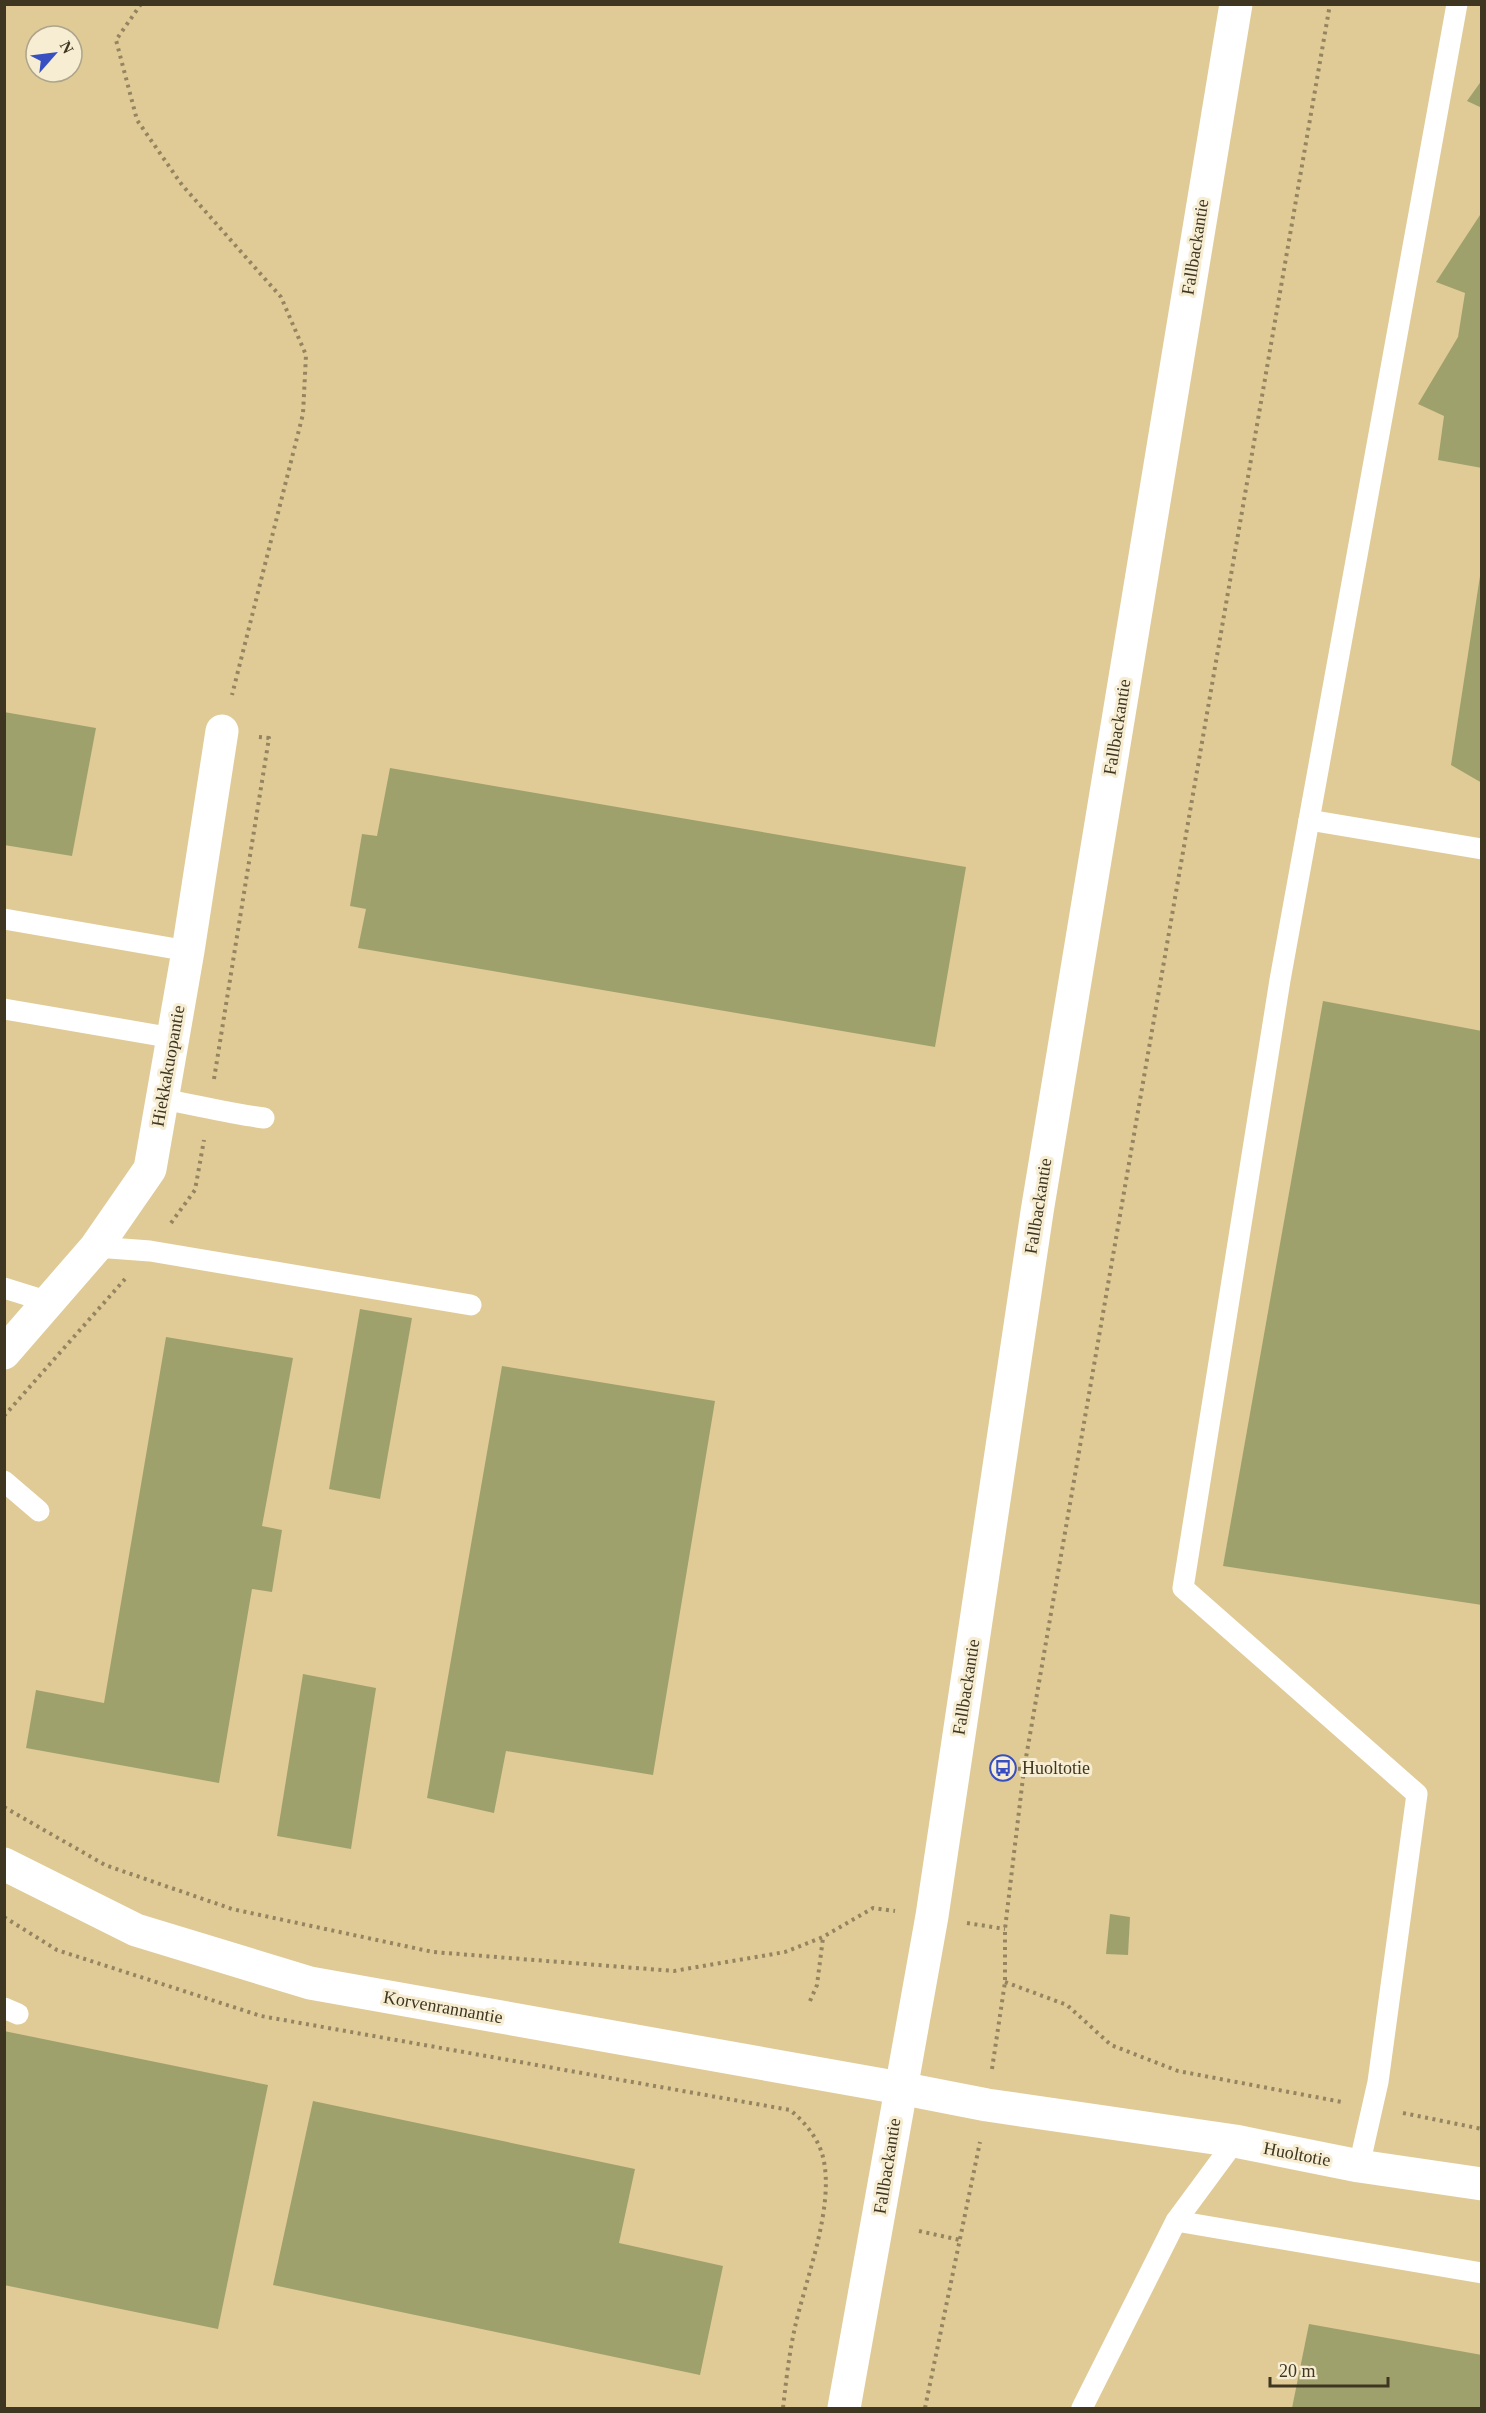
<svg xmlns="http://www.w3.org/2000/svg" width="1486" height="2413" viewBox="0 0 1486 2413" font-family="'Times New Roman',serif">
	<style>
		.building { fill: #9fa16c }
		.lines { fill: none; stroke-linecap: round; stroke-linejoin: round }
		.path { stroke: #948560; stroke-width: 4; stroke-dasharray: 3 4.5; stroke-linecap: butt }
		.service { stroke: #fff; stroke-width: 21 }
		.minor { stroke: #fff; stroke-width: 33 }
		.tertiary { stroke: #fff; stroke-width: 33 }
		.labels { text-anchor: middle; stroke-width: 6; stroke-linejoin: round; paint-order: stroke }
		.street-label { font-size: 18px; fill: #3e3621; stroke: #f7edd3 }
		.poi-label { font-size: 18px; fill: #3e3621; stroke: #f7edd3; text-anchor: start }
	</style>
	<rect width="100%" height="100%" fill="#e0cb97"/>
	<g class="building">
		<polygon points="1482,80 1482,108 1467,101"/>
		<polygon points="1482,212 1482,468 1438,460 1444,416 1418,404 1458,337 1465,293 1436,282"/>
		<polygon points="1480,576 1482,576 1482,783 1451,765"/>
		<polygon points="4,712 96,728 72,856 4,845"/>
		<polygon points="390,768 966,867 935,1047 358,948 366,909 350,906 362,834 377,836"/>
		<polygon points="1323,1001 1482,1031 1482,1605 1223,1566"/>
		<polygon points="360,1309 412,1318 380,1499 329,1489"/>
		<polygon points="166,1337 293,1358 262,1526 282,1530 272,1592 252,1589 219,1783 26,1748 36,1690 104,1703"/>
		<polygon points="502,1366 715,1401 653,1775 506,1751 494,1813 427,1798"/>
		<polygon points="303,1674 376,1688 351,1849 277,1836"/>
		<polygon points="1110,1914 1130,1917 1128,1955 1106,1954"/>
		<polygon points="4,2031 268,2085 218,2329 4,2285"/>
		<polygon points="313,2101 635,2169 619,2243 723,2266 700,2375 273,2285"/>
		<polygon points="1309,2324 1482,2355 1482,2408 1292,2408"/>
	</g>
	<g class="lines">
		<g class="path">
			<polyline points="141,4 116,40 137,120 182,185 281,297 306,355 303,414 232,695"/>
			<polyline points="214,1079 269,738 258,737"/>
			<polyline points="171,1223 195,1190 204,1140"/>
			<polyline points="4,1416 125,1279"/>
			<polyline points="1003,1768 1024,1769"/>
			<polyline points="4,1807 105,1865 232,1909 433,1952 674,1971 785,1952 823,1937 873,1908 895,1911"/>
			<path d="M4,1917L57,1950L261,2016L790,2110C805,2122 818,2138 823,2157C835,2206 806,2278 795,2327C789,2354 786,2382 783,2408"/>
			<polyline points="967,1923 1005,1929"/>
			<polyline points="1005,1982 1067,2005 1111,2045 1178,2071 1342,2102"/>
			<polyline points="810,2001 817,1985 823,1938"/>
			<polyline points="992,2069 1005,1982 1005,1929 1024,1769 1330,4"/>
			<polyline points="1403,2113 1482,2129"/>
			<polyline points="919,2231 960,2240"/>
			<polyline points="925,2408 980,2142"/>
		</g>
		<g class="service">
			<polyline points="1309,820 1482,849"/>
			<polyline points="4,919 188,951"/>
			<polyline points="4,1009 173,1038"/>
			<path d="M162,1099C196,1105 230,1114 264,1118"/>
			<polyline points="96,1247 150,1251 471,1305"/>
			<polyline points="4,1288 49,1302"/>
			<polyline points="4,1481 39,1511"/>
			<polyline points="4,2008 18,2014"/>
			<polyline points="1359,2166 1378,2082 1417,1794 1183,1588 1280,980 1457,4"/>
			<polyline points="1176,2221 1482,2273"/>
			<polyline points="1082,2408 1176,2221 1235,2141"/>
		</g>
		<g class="minor">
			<polyline points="4,1353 96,1247 150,1169 188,951 222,731"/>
			<polyline points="4,1864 136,1930 310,1983 900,2088 987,2105 1235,2141 1359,2166 1482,2184"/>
		</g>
		<polyline class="tertiary" points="844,2408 932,1916 1037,1212 1236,4"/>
	</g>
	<defs>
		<g id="bus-ring" transform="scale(1.35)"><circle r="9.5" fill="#f7edd3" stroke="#384fc1" stroke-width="1.5"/><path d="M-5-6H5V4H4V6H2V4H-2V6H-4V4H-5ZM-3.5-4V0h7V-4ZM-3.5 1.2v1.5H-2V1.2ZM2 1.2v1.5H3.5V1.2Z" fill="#384fc1"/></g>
	</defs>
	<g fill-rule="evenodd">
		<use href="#bus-ring" x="1003" y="1768"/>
	</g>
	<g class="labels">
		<g class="street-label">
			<text transform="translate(1195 247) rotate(-81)" y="6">Fallbackantie</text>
			<text transform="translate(1117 727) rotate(-81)" y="6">Fallbackantie</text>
			<text transform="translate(168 1066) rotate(-80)" y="6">Hiekkakuopantie</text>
			<text transform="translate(1038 1206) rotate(-81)" y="6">Fallbackantie</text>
			<text transform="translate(966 1687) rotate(-81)" y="6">Fallbackantie</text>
			<text transform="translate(443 2007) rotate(10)" y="6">Korvenrannantie</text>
			<text transform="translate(1297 2154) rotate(11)" y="6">Huoltotie</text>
			<text transform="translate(887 2166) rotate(-81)" y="6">Fallbackantie</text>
		</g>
		<g class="poi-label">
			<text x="1022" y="1774">Huoltotie</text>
		</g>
	</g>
	<rect width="1486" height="2413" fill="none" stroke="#3e3621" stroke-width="12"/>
	<g transform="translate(54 54) rotate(62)"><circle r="28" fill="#f7edd3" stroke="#ada48c" stroke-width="1.5"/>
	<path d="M0-4.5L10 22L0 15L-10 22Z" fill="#384fc1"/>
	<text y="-9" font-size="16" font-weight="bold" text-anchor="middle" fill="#3e3621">N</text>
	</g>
	<path d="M1270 2377v9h118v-9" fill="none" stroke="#3e3621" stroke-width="3"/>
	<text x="1279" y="2377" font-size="18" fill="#3e3621" stroke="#f7edd3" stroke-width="4.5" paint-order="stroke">20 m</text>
</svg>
